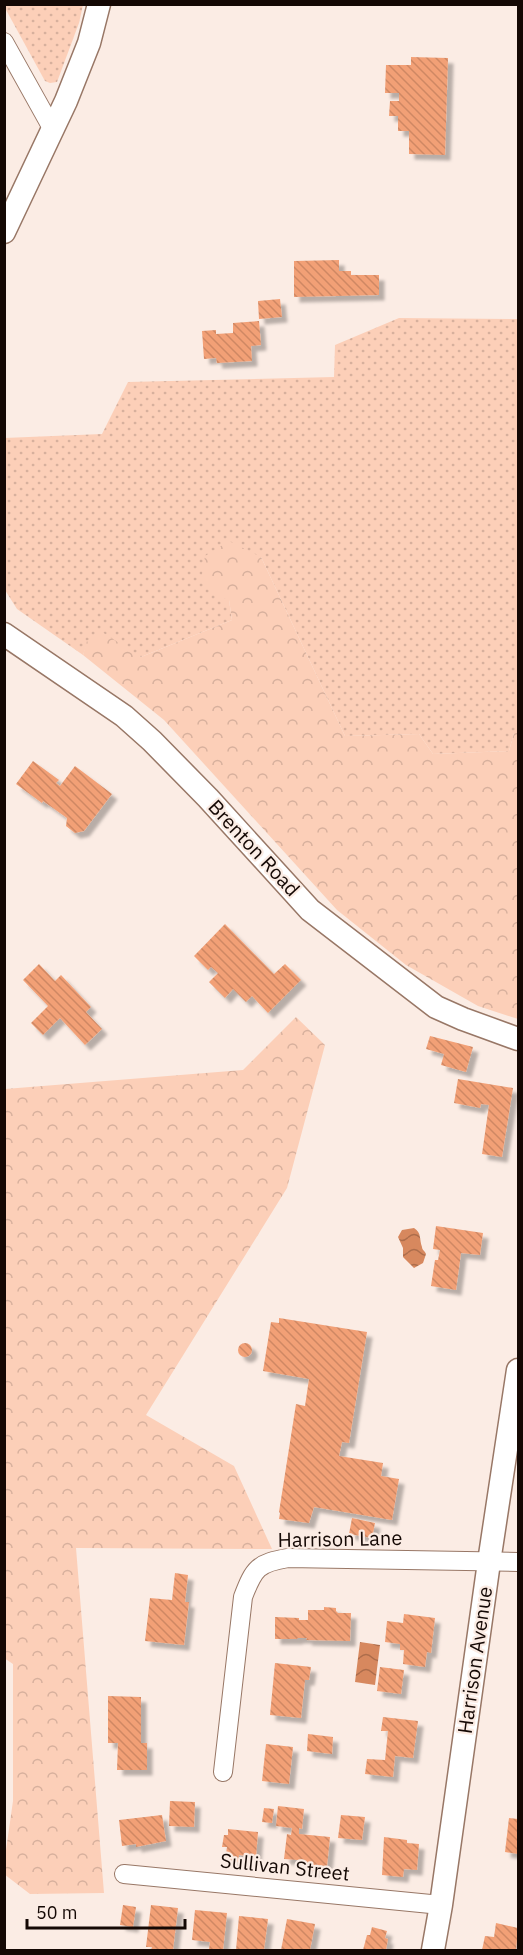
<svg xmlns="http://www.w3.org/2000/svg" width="523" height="1955" viewBox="0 0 523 1955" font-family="'IBM Plex Sans',sans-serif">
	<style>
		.grass { fill: url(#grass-dots) }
		.forest { fill: url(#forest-crowns) }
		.water { fill: url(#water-waves) }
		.building { fill: url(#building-back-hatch); filter: url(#shadow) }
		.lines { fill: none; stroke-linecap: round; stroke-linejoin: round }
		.minor-casing { stroke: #987766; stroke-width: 20 }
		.tertiary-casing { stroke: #987766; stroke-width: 25 }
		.minor { stroke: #fff; stroke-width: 18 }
		.tertiary { stroke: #fff; stroke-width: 22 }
		.labels { text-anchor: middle; stroke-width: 4.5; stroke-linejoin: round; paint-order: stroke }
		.street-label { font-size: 20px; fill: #140804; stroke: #fbece4 }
	</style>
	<defs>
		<pattern id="grass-dots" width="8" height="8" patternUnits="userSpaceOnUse" patternTransform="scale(1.5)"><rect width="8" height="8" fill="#fccfb8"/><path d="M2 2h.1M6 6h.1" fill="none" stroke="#d7b09d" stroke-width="1.8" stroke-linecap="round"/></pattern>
		<pattern id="forest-crowns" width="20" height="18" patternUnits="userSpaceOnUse" patternTransform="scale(1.5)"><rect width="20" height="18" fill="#fccfb8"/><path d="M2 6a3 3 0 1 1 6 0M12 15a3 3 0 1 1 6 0" fill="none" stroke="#d7b09d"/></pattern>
		<pattern id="water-waves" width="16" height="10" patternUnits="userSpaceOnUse" patternTransform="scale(1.5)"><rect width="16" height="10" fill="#d7885e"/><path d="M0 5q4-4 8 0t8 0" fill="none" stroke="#ad6d4b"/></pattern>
		<pattern id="building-back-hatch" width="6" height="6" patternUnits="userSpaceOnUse" patternTransform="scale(1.5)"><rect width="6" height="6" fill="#f2a076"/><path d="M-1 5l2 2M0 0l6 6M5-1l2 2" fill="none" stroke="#cf8864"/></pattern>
		<filter id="shadow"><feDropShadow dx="5.5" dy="5.5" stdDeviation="1.5" flood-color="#0004"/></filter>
	</defs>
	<rect width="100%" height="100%" fill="#fbece4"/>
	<g class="grass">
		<polygon points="4,5 83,5 79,23 57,82 50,83 45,81 5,8"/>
		<polygon points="399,318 518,319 518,733 514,733 509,751 433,754 419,734 345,736 261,557 229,600 232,620 141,657 88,641 83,655 17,609 5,590 4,438 102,434 128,382 334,377 335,345"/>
	</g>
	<g class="forest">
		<polygon points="229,541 261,557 345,736 419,734 433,754 509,751 514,733 518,733 518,1019 478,1006 406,965 337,910 164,720 83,655 87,641 102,632 141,657 232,620 229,600 212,594 202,575 205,556"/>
		<polygon points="296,1017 325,1045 287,1188 146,1415 234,1466 272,1549 76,1548 104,1893 30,1894 4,1874 5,1857 13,1801 13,1664 4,1658 5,1089 243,1070"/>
	</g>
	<g class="water">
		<path d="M414,1228C422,1233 419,1239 422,1247C422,1250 425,1251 426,1254L423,1263L414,1268L403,1257V1248L398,1237L402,1230Z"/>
		<polygon points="360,1642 380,1645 375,1685 355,1682"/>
	</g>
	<g class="building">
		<polygon points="411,57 448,58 445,155 409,154 409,131 398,131 398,116 389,116 390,101 399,101 399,93 385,93 386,65 411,65"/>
		<polygon points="339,260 339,271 351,271 351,275 379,275 379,295 294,297 294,261"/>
		<polygon points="280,299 282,317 259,319 258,301"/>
		<polygon points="259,321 261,345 251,346 252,361 217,363 216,358 204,359 202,331 216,330 216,334 233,333 233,323"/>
		<polygon points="33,761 59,780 56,783 60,786 75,766 112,794 84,831 75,833 66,826 67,818 43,801 42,803 16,784"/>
		<polygon points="225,924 274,974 285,964 301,980 268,1013 252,996 246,1002 233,989 225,998 209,982 218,973 211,967 208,970 194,956"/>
		<polygon points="39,964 55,981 61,975 91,1007 86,1012 102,1029 85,1045 60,1018 43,1035 31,1023 48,1006 23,980"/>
		<polygon points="430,1036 473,1047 466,1072 441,1065 444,1054 426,1049"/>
		<polygon points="458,1079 513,1088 502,1157 482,1154 489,1105 481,1104 480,1108 454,1103"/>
		<polygon points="436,1226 483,1233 480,1255 461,1253 456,1290 431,1286 435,1260 438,1260 440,1250 433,1249"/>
		<polygon points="279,1318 367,1332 349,1443 342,1442 339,1456 383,1463 381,1476 399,1479 392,1520 314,1507 309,1523 279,1519 280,1513 279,1512 296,1404 305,1406 309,1379 263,1371 271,1322 279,1323"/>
		<circle cx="245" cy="1350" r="7"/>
		<polygon points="352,1518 375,1523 372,1538 349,1534"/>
		<polygon points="175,1573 188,1575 185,1602 189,1602 184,1645 145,1641 150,1598 172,1600"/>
		<polygon points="324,1607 336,1608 336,1611 338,1613 351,1613 350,1641 306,1640 307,1638 298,1638 297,1639 275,1639 275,1617 299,1618 299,1620 308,1620 308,1610 324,1610"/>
		<polygon points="404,1614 435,1618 431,1653 427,1652 425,1667 403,1664 404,1650 400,1650 400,1644 385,1642 387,1621 403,1623"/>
		<polygon points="275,1663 311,1667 309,1680 305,1680 301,1718 270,1715"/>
		<polygon points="380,1667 404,1670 401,1694 377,1691"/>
		<polygon points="108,1696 141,1697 141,1743 147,1743 147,1770 117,1770 118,1743 108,1743"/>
		<polygon points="383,1717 418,1721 413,1758 395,1756 393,1777 365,1774 367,1759 385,1760 388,1731 381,1731"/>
		<polygon points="308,1734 333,1737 332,1754 307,1751"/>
		<polygon points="266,1744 293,1747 289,1784 262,1781"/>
		<polygon points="170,1801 195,1802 194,1827 169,1826"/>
		<polygon points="278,1806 304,1809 302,1829 299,1828 299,1834 330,1837 327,1866 316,1865 316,1871 307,1870 307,1865 298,1864 298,1860 284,1859 287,1834 291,1835 292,1828 276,1826"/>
		<polygon points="264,1808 274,1809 272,1823 262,1822"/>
		<polygon points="162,1815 166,1841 136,1847 136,1844 122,1846 119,1820"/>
		<polygon points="341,1815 365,1817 362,1840 338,1838"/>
		<polygon points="509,1818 518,1819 518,1854 505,1852"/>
		<polygon points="228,1829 258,1832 256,1857 239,1855 238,1862 225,1861 227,1847 222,1847 224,1835 228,1835"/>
		<polygon points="384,1837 407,1840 407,1843 419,1844 417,1870 404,1869 403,1877 382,1875"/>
		<polygon points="123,1905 136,1907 133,1927 120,1925"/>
		<polygon points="151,1905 178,1908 173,1950 151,1950 152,1947 146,1947"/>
		<polygon points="195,1910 227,1913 223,1950 209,1949 210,1942 192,1940"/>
		<polygon points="239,1916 268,1919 264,1950 236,1950"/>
		<polygon points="287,1919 315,1924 310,1950 281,1950"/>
		<polygon points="496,1923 518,1928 516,1950 482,1950 485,1936 494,1937"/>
		<polygon points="372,1927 387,1931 385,1938 388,1939 386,1950 363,1950 367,1935 370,1935"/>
	</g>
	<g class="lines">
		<g class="minor-casing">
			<g id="minor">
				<polyline points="4,42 52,128"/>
				<path d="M223,1772L243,1597C254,1568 258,1563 288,1558L518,1562"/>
				<polyline points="124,1874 441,1905"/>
			</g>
		</g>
		<g class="tertiary-casing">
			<g id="tertiary">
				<polyline points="4,232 66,101 89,43 99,4"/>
				<polyline points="4,634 124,716 152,741 208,798 310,910 436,1007 463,1019 518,1039"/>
				<polyline points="433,1950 441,1905 489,1562 518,1370"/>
			</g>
		</g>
		<use href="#minor" class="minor"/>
		<use href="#tertiary" class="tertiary"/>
	</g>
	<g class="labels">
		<g class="street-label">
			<text transform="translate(254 848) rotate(47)" y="7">Brenton Road</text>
			<text transform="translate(340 1539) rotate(-1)" y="7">Harrison Lane</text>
			<text transform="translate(475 1660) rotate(-82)" y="7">Harrison Avenue</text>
			<text transform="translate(285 1867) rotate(6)" y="7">Sullivan Street</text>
		</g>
	</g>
	<rect width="523" height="1955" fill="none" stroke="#140804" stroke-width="12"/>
	<path d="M27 1919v9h158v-9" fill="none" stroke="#140804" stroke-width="3"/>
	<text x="36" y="1919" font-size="18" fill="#140804" stroke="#fbece4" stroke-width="4.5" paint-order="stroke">50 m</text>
</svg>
